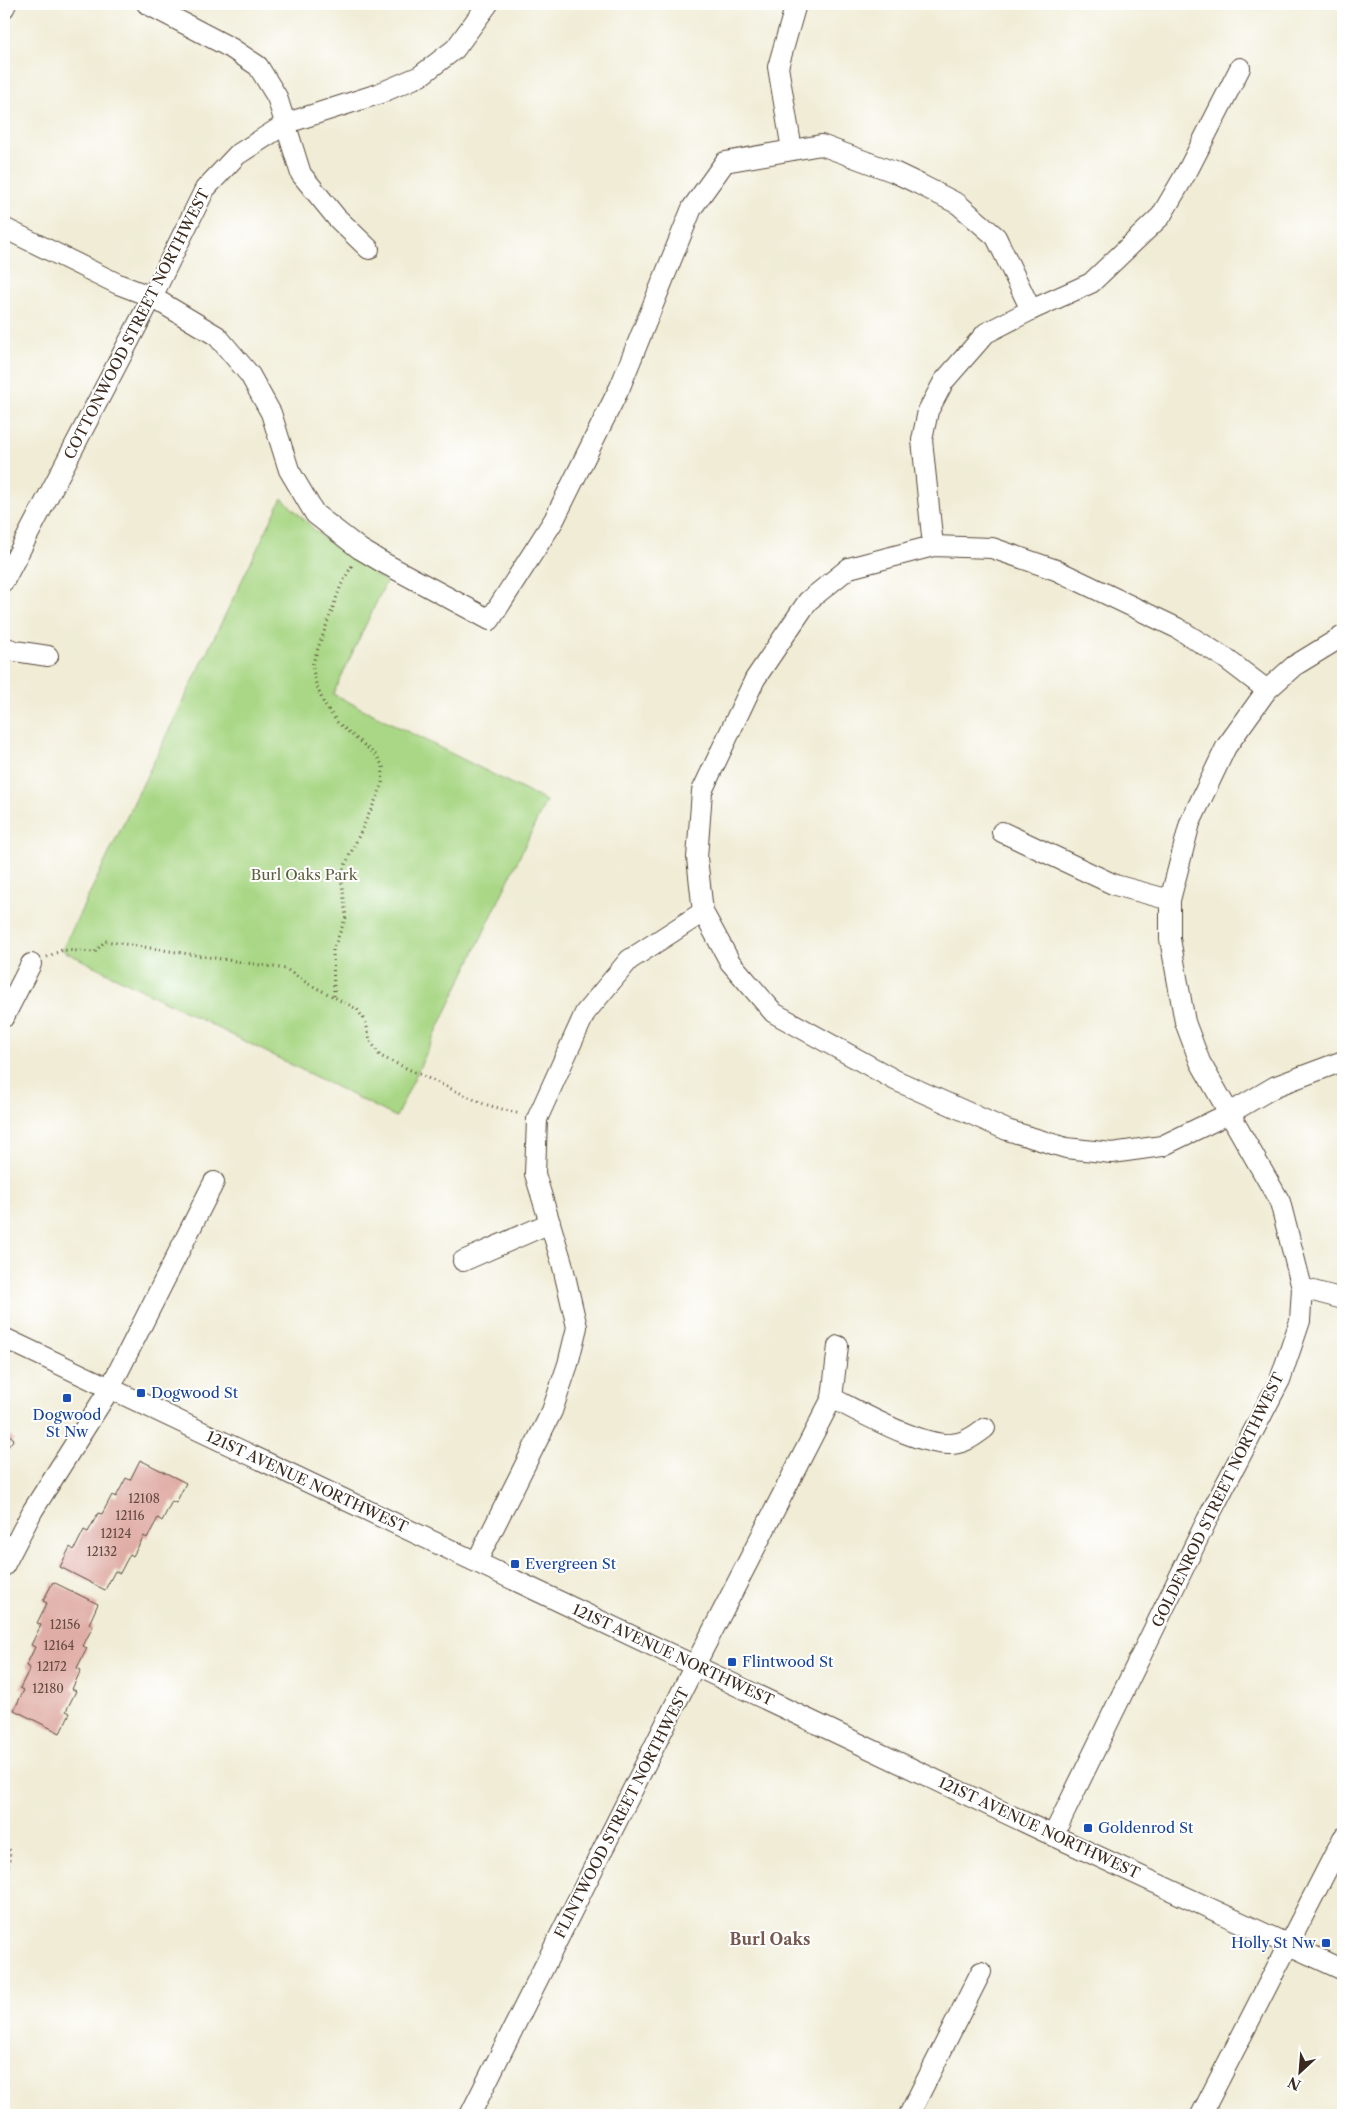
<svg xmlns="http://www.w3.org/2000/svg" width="1347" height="2119" viewBox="0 0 1347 2119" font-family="'Libre Caslon Text',serif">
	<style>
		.green { fill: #a9d785; stroke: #728052 }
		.building { fill: #e0ada6 }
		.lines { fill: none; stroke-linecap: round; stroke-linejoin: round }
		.minor-casing { stroke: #564739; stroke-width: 22 }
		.path { stroke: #564739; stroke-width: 3; stroke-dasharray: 1 4; stroke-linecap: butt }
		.minor { stroke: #fff; stroke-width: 20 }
		.transit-dot { fill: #1a4fb4; stroke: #fff; stroke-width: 2 }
		.labels { text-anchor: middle; stroke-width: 4; stroke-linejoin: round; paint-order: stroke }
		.number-label { font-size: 12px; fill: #644b40 }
		.street-label { font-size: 15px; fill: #3b2a1e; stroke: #fff }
		.park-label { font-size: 15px; fill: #5c5e3d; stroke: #fff }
		.transit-label { font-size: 15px; fill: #164399; stroke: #fff; text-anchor: start }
		.neighbourhood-label { font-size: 16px; font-weight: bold; fill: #75584e; stroke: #fff }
	</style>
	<rect width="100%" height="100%" fill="#fff"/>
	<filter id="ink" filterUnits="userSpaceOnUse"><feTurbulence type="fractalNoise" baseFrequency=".02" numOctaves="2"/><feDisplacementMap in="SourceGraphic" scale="10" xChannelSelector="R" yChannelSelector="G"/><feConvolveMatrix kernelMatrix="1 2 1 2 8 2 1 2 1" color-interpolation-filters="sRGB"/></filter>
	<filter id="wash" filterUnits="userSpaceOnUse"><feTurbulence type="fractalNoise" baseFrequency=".0096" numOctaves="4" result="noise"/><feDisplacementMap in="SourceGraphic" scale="20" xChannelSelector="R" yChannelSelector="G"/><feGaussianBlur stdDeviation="1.12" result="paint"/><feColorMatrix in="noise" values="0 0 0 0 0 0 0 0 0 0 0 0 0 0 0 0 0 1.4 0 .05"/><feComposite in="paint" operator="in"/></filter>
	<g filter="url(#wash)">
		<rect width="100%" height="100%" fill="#f0ecd5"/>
		<polygon class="green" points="282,498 321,536 386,582 333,694 546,801 396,1117 62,950"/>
		<g id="blocks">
			<g class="building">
				<polygon points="4,1430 14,1439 4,1452"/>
				<polygon points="140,1460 186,1483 176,1503 172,1501 162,1521 158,1518 147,1538 144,1536 133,1556 130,1554 120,1573 115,1571 105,1590 60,1567 70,1547 74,1550 84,1530 88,1532 98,1513 102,1514 112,1495 116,1497 126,1478 130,1480"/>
				<polygon points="53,1582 98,1604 89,1624 93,1626 83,1646 87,1648 77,1668 81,1670 72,1689 76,1691 66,1711 70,1713 60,1733 14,1710 24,1690 20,1688 30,1668 26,1666 35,1647 31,1645 41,1625 37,1623 47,1603 43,1601"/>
			</g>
		</g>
	</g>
	<g filter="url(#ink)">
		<use href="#blocks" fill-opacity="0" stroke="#564739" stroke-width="1"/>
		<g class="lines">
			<g class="minor-casing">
				<g id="minor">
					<polyline points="147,4 231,48 258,66 277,97 301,174 336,217 369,249"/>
					<polyline points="4,8 6,4"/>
					<polyline points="792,150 778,67 796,4"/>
					<polyline points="4,228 118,284 152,297 217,336 250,375 271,413 289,470 315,514 360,549 382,562 490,620 554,520 620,387 692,208 725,162 821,145 894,172 919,184 958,204 996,237 1031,310"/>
					<polyline points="933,546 922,440 928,411 944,381 986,333 1031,310 1091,283 1161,216 1189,168 1240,68"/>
					<polyline points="4,581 152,297 205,189 237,155 287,123 378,94 420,76 455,49 488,4"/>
					<polyline points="4,647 15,651 48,656"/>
					<polyline points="1267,690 1225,658 1177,628 1056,570 992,548 933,546 849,568 808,601 755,679 702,791 697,858 703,912 730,962 774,1013 895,1080 1007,1130 1066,1148 1112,1153 1162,1146 1228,1114 1276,1086 1343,1061"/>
					<polyline points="1002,832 1115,885 1170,900"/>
					<polyline points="4,1017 31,964"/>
					<polyline points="463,1261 550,1223"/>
					<polyline points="1302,1288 1343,1299"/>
					<polyline points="4,1338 1039,1829 1343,1970"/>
					<path d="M832,1398C860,1412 928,1451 958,1443C968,1441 977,1434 985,1428"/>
					<polyline points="477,1561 552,1411 568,1364 577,1327 562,1263 535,1174 537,1119 585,1013 629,960 703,912"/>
					<polyline points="4,1566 33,1510 109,1390 214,1182"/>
					<polyline points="1053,1836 1207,1520 1280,1380 1300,1321 1302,1288 1280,1202 1200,1062 1185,1022 1170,939 1170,900 1190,823 1226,747 1267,690 1294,666 1343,636"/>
					<polyline points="470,2115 695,1665 832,1398 838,1346"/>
					<polyline points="909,2115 981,1972"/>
					<polyline points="1201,2115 1343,1838"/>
				</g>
			</g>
			<g class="path">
				<polyline points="47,957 62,950 95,952 105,941 286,969 307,983 357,1009 366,1023 370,1040 380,1056 484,1104 520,1114"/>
				<polyline points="334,996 333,950 346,917 341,874 382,786 383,767 377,756 338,723 324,704 316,684 312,665 341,585 353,564"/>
				<polyline points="4,1665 7,1665"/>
				<polyline points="4,1822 4,1824"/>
				<polyline points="4,1841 10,1851 6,1888 4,1891"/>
			</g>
			<use href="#minor" class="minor"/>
		</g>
	</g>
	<g class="transit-dot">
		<rect x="136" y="1388" width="10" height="10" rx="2.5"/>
		<rect x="62" y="1393" width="10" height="10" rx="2.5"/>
		<rect x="510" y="1559" width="10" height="10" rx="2.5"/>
		<rect x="727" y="1657" width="10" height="10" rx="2.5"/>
		<rect x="1083" y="1823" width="10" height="10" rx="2.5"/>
		<rect x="1321" y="1938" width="10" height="10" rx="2.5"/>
	</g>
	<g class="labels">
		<g class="number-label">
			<text x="144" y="1503">12108</text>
			<text x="130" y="1520">12116</text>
			<text x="116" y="1538">12124</text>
			<text x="102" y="1556">12132</text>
			<text x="65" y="1629">12156</text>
			<text x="59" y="1650">12164</text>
			<text x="52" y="1671">12172</text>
			<text x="48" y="1693">12180</text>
		</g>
		<g class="street-label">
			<text transform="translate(137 324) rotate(-63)" y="5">COTTONWOOD STREET NORTHWEST</text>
			<text transform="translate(307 1482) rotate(25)" y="5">121ST AVENUE NORTHWEST</text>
			<text transform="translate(1218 1500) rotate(-64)" y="5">GOLDENROD STREET NORTHWEST</text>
			<text transform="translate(673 1655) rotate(25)" y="5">121ST AVENUE NORTHWEST</text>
			<text transform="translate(622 1813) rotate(-63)" y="5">FLINTWOOD STREET NORTHWEST</text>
			<text transform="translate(1039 1828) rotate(25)" y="5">121ST AVENUE NORTHWEST</text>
		</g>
		<g class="park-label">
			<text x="304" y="880">Burl Oaks Park</text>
		</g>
		<g class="transit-label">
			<text x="151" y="1398">Dogwood St</text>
			<text x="67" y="1420" text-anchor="middle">Dogwood<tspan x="67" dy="17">St Nw</tspan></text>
			<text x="525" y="1569">Evergreen St</text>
			<text x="742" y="1667">Flintwood St</text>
			<text x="1098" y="1833">Goldenrod St</text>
			<text x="1316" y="1948" text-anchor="end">Holly St Nw</text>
		</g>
		<g class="neighbourhood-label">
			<text x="770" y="1945">Burl Oaks</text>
		</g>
	</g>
	<rect width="1347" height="2119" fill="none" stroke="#fff" stroke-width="20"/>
	<g transform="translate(1300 2072) rotate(206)" stroke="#ffffff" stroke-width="4" paint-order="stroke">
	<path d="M0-4L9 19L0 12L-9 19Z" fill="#3b2a1e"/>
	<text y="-8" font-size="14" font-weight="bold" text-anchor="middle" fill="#3b2a1e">N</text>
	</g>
</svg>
